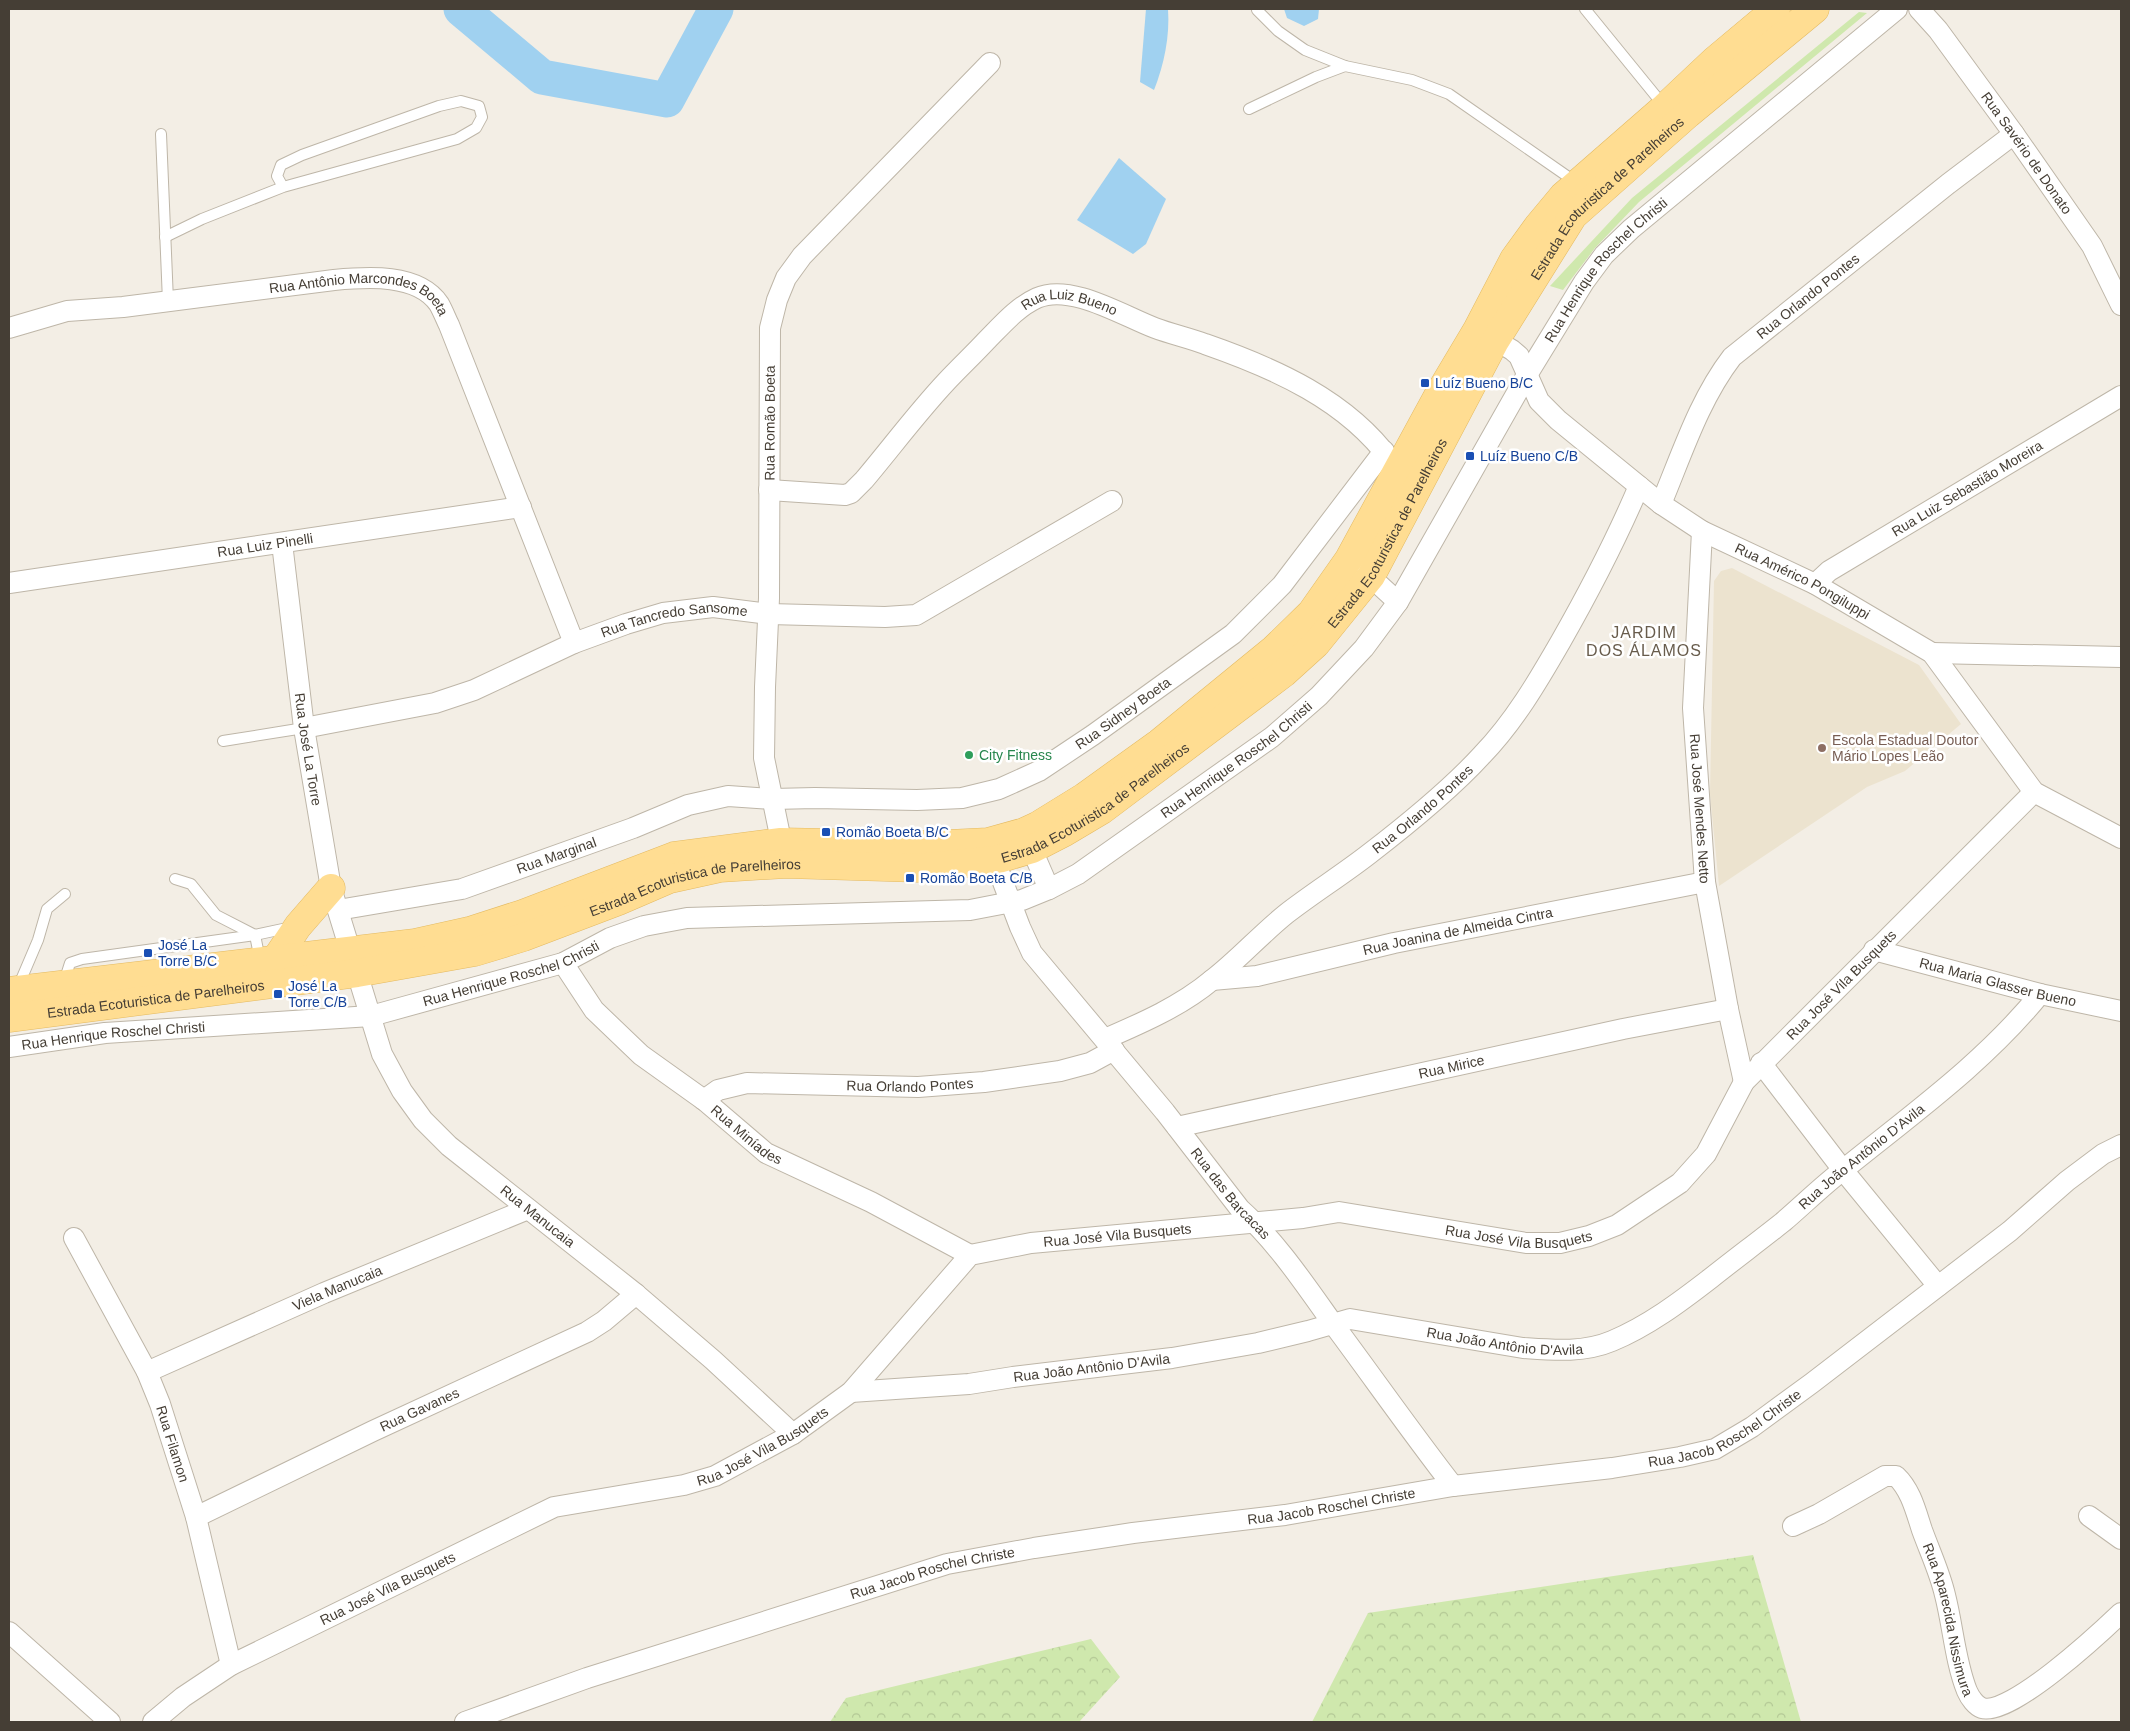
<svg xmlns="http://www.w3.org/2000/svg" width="2130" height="1731" viewBox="0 0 2130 1731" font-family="Arial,sans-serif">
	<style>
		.education { fill: #ece3cf }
		.grass { fill: #cfe8ad }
		.forest { fill: url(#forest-crowns) }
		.water { fill: #a0d1f0 }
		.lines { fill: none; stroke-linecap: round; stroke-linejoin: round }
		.river { stroke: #a0d1f0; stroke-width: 35 }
		.service-casing { stroke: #beb6a8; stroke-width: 12 }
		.minor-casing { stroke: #beb6a8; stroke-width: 22 }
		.primary-casing { stroke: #e4ba61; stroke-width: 29 }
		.service { stroke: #fff; stroke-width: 10 }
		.minor { stroke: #fff; stroke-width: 20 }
		.primary { stroke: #ffdd92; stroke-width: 28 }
		.transit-dot { fill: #1a4fb4; stroke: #fff; stroke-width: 2 }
		.education-dot { fill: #8d6e63; stroke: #fff; stroke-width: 2 }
		.leisure-dot { fill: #2e9e5b; stroke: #fff; stroke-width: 2 }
		.labels { text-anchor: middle; stroke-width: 5; stroke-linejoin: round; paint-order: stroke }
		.street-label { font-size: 14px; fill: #453e35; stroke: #fff }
		.transit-label { font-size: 14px; fill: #164399; stroke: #fff; text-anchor: start }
		.education-label { font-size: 14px; fill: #785e54; stroke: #fff; text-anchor: start }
		.leisure-label { font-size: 14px; fill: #27864d; stroke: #fff; text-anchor: start }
		.quarter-label { font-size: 16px; letter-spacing: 1px; fill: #685c4c; stroke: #fff }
	</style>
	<defs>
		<pattern id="forest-crowns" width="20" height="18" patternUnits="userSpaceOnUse" patternTransform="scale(1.25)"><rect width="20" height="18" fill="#cfe8ad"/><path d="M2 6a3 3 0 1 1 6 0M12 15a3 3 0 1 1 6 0" fill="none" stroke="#b3c895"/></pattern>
	</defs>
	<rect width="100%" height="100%" fill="#f3eee5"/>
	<polygon class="education" points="1732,568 1919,665 1961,724 1905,771 1867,787 1719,886 1710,794 1714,581 1721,571"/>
	<polygon class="grass" points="1859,12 1867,13 1639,202 1595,248 1563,290 1550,286 1632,198"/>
	<g class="forest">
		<polygon points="1753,1555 1801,1722 1312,1722 1368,1613"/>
		<polygon points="1091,1639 1120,1677 1079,1722 830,1722 846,1698"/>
	</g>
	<g class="water">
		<path d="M1146,9H1168C1170,36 1164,65 1154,90L1140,82Z"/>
		<polygon points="1284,9 1319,9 1318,19 1304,26 1287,18"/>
		<polygon points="1119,158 1166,199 1146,244 1133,254 1077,220"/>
	</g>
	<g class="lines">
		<polyline class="river" points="461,9 542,77 667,100 716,9"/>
		<g class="service-casing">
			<g id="service">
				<polyline points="1585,9 1664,106"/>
				<polyline points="1257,10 1278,31 1305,50 1345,66 1412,80 1449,94 1577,183"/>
				<polyline points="1249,109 1316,77 1345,66"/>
				<polyline points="161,134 168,301"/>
				<polyline points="165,237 202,219 283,187 457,139 476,128 482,117 479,106 461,101 439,106 302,155 281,165 277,176 283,187"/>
				<polyline points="223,741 304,728"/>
				<polyline points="175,879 191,884 216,915 255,935 260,960"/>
				<polyline points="64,982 70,963 82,959 255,935 292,927"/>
				<polyline points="18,987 38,940 47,909 65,894"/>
			</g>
		</g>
		<g class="minor-casing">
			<g id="minor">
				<path id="s1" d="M1919,9L1938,30L2014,134L2092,246L2121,305"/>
				<path id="s2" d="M9,328L67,311L123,307L334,280C367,277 418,273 439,304C443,311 446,319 449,325L574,643"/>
				<path id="s3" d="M1485,334L1512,350L1519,356L1539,401L1558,420L1661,504L1702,531L1815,584L1932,653L2034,792L2121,838"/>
				<path id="s4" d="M769,490L845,495L851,493L864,480C891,448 917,413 946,382C959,368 973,355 986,341C1001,326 1017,307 1037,298C1071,283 1123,316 1155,328C1171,334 1189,338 1205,344C1274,368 1347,400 1391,461"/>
				<path id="s5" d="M1661,504C1682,454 1699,400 1732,357L1948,184L2014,134"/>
				<path id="s6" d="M1702,531L1693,708L1705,882L1728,1009L1744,1082"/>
				<path id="s7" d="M282,543L304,728L331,888L382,1054L402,1091L423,1120L449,1146L636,1294L713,1360L793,1434"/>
				<polyline points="1361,568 1398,602"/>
				<path id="s8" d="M9,583L521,507"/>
				<path id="s9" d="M1815,584L1829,571L2121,396"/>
				<polyline points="1932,653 2121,657"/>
				<path id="s10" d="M304,728L435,703L474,690L574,643L626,624L663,613L713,607L769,614L885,617L916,615L1112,501"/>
				<polyline points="1027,838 1049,889"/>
				<path id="s11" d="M990,848L1020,927L1032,953L1165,1112L1240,1209C1275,1240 1304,1283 1331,1321C1372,1376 1411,1432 1453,1486"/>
				<path id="s12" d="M784,855L764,758L765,687L769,598L770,328L777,300L786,278L802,256L990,63"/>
				<path id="s13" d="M338,910L462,889L633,828L688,805L728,796L773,799L815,798L917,800L962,798L999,789L1039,771L1093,735L1233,634L1282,585L1384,451"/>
				<path id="s14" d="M1874,950L2040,994L2121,1011"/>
				<path id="s15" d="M563,963L594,1010L641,1055L704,1100L766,1153L871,1202L970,1255"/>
				<path id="s16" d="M1212,980L1257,976L1394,943L1705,882"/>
				<path id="s17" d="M1105,1039C1142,1023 1181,1006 1212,980C1238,960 1260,935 1286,914C1313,893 1342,875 1369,854C1408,824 1449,791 1482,755C1514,722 1538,681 1561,641C1590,590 1616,540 1639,486"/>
				<path id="s18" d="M9,1047L105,1033L371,1016L563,963L610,938L644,926L687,918L970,910L1022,900L1049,889L1078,874L1272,737L1319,696L1364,648L1398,602L1527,375L1584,282L1604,255L1631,229L1897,9"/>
				<polyline points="1761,1063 1843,1170 1938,1286"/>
				<path id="s19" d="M704,1100L718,1090L747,1083L918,1087L984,1082L1060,1071L1090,1063L1114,1050"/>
				<path id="s20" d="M1177,1127L1623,1029L1728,1009"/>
				<path id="s21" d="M74,1238L147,1372L160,1404L196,1517L231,1665"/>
				<path id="s22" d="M147,1372L324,1293L528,1209"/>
				<path id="s23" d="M851,1392L969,1384L1013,1377L1172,1358L1258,1343L1308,1331L1350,1319L1523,1348C1552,1350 1584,1353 1612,1341C1648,1326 1680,1302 1711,1278C1735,1259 1759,1241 1783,1222C1803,1205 1822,1186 1843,1170C1912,1114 1984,1063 2040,994"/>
				<polyline points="2089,1516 2121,1539"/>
				<path id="s24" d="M196,1517L373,1431L587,1332L604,1321L636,1294"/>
				<path id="s25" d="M1793,1526L1819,1514L1885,1476H1896C1911,1490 1916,1512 1922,1530C1930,1552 1940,1573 1945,1595C1953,1626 1955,1661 1967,1691C1970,1698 1976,1706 1982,1708C2010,1717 2100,1633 2121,1613"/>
				<polyline points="9,1632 110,1722"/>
				<path id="s26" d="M153,1722L183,1697L231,1665L554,1507L684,1485L715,1476L793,1434L851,1392L970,1255L1031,1243L1303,1218L1339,1212L1526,1243H1560L1589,1236L1617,1225L1680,1183L1706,1154L1744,1082L2034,792"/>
				<path id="s27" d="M465,1722L587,1678L947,1564L1034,1548L1133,1533L1285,1515L1453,1486L1612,1468L1680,1457L1715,1449L1752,1427L1812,1383L2010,1231L2067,1181L2103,1154L2121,1145"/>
			</g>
		</g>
		<g class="primary-casing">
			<g id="primary">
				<polyline points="275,960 298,926 331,888"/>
				<polyline points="9,991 415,943 469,931 522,914 674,856 781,842 928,845 988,842 1024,832 1037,826 1084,797 1159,743 1274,649 1311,613 1349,559 1440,392 1477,330 1514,259 1538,226 1563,196 1665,107 1715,60 1776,9"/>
				<path id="s28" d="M9,1018L357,973L475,952L524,937L619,901L670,879L720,868L786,864L918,868L995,860L1032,849L1065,832L1102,810L1284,673L1316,644L1371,576L1495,341L1573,216L1688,114L1815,9"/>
			</g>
		</g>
		<use href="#service" class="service"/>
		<use href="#minor" class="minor"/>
		<use href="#primary" class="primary"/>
	</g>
	<g class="transit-dot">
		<rect x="1420" y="378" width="10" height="10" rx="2.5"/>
		<rect x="1465" y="451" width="10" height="10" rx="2.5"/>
		<rect x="821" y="827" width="10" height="10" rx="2.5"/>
		<rect x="905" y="873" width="10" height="10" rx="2.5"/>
		<rect x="143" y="948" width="10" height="10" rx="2.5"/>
		<rect x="273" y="989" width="10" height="10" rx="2.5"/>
	</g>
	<circle class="education-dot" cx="1822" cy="748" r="5"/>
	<circle class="leisure-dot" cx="969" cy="755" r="5"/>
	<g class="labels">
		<g class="street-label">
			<text dy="5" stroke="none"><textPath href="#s1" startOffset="180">Rua Savério de Donato</textPath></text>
			<text dy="5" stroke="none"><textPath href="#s28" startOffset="1932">Estrada Ecoturistica de Parelheiros</textPath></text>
			<text dy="5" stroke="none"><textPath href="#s18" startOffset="1910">Rua Henrique Roschel Christi</textPath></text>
			<text dy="5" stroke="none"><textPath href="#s5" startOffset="261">Rua Orlando Pontes</textPath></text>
			<text dy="5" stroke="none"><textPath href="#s2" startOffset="359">Rua Antônio Marcondes Boeta</textPath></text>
			<text dy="5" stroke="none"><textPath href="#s4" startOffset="386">Rua Luiz Bueno</textPath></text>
			<text dy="5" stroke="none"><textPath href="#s12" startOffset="434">Rua Romão Boeta</textPath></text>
			<text dy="5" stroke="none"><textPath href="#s9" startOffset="180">Rua Luiz Sebastião Moreira</textPath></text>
			<text dy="5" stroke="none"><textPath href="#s28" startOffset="1528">Estrada Ecoturistica de Parelheiros</textPath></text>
			<text dy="5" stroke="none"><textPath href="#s8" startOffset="259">Rua Luiz Pinelli</textPath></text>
			<text dy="5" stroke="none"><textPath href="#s3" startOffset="411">Rua Américo Pongiluppi</textPath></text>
			<text dy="5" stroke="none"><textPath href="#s10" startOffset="389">Rua Tancredo Sansome</textPath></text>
			<text dy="5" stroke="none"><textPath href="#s13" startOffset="826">Rua Sidney Boeta</textPath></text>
			<text dy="5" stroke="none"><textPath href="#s7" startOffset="208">Rua José La Torre</textPath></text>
			<text dy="5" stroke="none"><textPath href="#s18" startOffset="1289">Rua Henrique Roschel Christi</textPath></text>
			<text dy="5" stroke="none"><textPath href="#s28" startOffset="1122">Estrada Ecoturistica de Parelheiros</textPath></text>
			<text dy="5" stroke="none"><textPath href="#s6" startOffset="278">Rua José Mendes Netto</textPath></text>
			<text dy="5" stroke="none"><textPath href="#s17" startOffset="394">Rua Orlando Pontes</textPath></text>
			<text dy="5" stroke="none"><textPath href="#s13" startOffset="226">Rua Marginal</textPath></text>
			<text dy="5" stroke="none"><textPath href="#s28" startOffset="702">Estrada Ecoturistica de Parelheiros</textPath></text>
			<text dy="5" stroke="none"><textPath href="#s16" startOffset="251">Rua Joanina de Almeida Cintra</textPath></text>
			<text dy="5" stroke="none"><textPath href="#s18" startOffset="510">Rua Henrique Roschel Christi</textPath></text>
			<text dy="5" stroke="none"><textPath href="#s14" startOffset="128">Rua Maria Glasser Bueno</textPath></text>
			<text dy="5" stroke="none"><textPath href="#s26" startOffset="1951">Rua José Vila Busquets</textPath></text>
			<text dy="5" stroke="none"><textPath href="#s28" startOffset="148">Estrada Ecoturistica de Parelheiros</textPath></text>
			<text dy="5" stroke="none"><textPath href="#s18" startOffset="105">Rua Henrique Roschel Christi</textPath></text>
			<text dy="5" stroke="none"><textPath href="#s20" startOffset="281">Rua Mirice</textPath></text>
			<text dy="5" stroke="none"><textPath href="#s19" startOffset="210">Rua Orlando Pontes</textPath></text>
			<text dy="5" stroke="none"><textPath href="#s15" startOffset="254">Rua Miníades</textPath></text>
			<text dy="5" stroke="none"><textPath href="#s23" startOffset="1082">Rua João Antônio D'Avila</textPath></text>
			<text dy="5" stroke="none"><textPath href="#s11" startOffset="425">Rua das Barcacas</textPath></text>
			<text dy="5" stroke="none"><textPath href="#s7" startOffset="750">Rua Manucaia</textPath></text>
			<text dy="5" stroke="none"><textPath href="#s26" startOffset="1516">Rua José Vila Busquets</textPath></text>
			<text dy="5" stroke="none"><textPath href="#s26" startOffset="1111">Rua José Vila Busquets</textPath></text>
			<text dy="5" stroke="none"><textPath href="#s22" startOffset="208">Viela Manucaia</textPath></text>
			<text dy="5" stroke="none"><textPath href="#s23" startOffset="662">Rua João Antônio D'Avila</textPath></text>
			<text dy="5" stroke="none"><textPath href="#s23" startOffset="242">Rua João Antônio D'Avila</textPath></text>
			<text dy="5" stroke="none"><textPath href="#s24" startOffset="248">Rua Gavanes</textPath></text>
			<text dy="5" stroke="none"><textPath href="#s27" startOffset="1301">Rua Jacob Roschel Christe</textPath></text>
			<text dy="5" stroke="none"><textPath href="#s21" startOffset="229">Rua Filamon</textPath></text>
			<text dy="5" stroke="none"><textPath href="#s26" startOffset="676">Rua José Vila Busquets</textPath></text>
			<text dy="5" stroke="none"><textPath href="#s27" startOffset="896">Rua Jacob Roschel Christe</textPath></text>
			<text dy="5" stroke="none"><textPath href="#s27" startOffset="491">Rua Jacob Roschel Christe</textPath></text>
			<text dy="5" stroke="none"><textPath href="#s26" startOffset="271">Rua José Vila Busquets</textPath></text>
			<text dy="5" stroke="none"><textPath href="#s25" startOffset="270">Rua Aparecida Nissimura</textPath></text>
		</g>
		<g class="transit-label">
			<text x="1435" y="388">Luíz Bueno B/C</text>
			<text x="1480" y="461">Luíz Bueno C/B</text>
			<text x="836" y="837">Romão Boeta B/C</text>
			<text x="920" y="883">Romão Boeta C/B</text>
			<text x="158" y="950">José La<tspan x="158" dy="16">Torre B/C</tspan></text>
			<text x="288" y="991">José La<tspan x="288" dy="16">Torre C/B</tspan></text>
		</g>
		<g class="education-label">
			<text x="1832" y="745">Escola Estadual Doutor<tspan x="1832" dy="16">Mário Lopes Leão</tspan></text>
		</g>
		<g class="leisure-label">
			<text x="979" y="760">City Fitness</text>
		</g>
		<g class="quarter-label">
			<text x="1644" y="638">JARDIM<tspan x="1644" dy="18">DOS ÁLAMOS</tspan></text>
		</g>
	</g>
	<rect width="2130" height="1731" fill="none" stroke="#453e35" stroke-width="20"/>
</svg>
